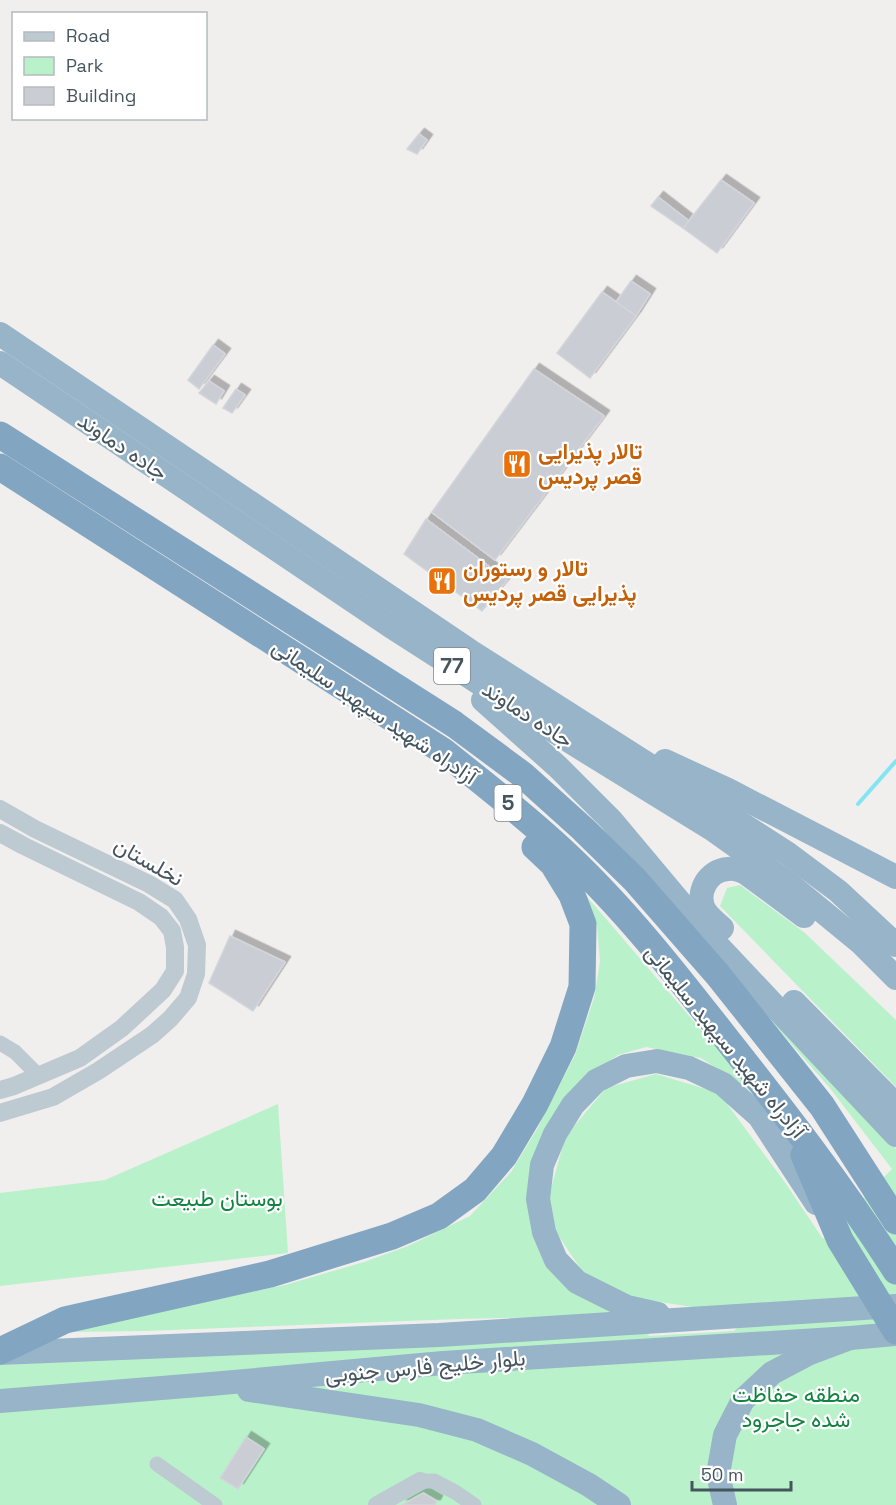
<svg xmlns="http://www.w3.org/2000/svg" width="896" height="1505" viewBox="0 0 896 1505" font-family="'Space Grotesk',Vazirmatn,sans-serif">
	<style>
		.green { fill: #b9f2ca }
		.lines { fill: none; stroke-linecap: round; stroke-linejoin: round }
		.stream { stroke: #83e5f2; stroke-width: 4 }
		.building { fill: #caced4; stroke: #d2d5da; stroke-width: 1.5; filter: url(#shadow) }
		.minor { stroke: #becad2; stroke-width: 15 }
		.tertiary { stroke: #becad2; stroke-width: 18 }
		.trunk { stroke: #97b4c8; stroke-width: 24 }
		.motorway { stroke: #82a6c1; stroke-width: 27 }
		.labels { text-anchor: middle; stroke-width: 4.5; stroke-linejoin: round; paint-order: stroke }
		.shield { fill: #fff; stroke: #7d878e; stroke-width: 1.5 }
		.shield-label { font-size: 21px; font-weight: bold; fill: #45545d }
		.street-label { font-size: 22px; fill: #45545d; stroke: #fff }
		.food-label { font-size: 22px; font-weight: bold; fill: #c56008; stroke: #fff; text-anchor: start }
		.park-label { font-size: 22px; fill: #108440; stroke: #fff }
	</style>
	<defs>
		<filter id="shadow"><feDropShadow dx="5.5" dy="-5.5" stdDeviation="0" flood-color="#0004"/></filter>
	</defs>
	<rect width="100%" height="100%" fill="#f1eeee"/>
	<g class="green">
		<path d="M575,883C637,954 697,1026 759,1097L701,1058L646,1047L618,1055L589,1075L541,1145V1250L638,1315L459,1319L145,1331L67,1332L162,1310L285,1285L364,1262L408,1246L470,1216L511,1172L537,1129L575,1055L594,998L600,962L597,926Z"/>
		<polygon points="740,885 805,933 896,1020 896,1087 720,906 727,888"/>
		<polygon points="720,963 877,1124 896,1149 896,1505 0,1505 0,1365 647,1332 649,1336 734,1331 758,1306 699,1308 627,1297 582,1271 556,1232 549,1196 565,1137 606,1088 656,1074 719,1093 784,1181 823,1239 892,1169 829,1087"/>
		<polygon points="278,1104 288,1253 0,1286 0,1193 105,1180"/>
	</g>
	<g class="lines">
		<polyline class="stream" points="858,804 896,761"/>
	</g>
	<g class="building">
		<polygon points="419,134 427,140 417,154 407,149"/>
		<polygon points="721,180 754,203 717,253 683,228"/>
		<polygon points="658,197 689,221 683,228 651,206"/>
		<polygon points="631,281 650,294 636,316 616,302"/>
		<polygon points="602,292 636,316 590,378 557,353"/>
		<polygon points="213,345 225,354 199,389 188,380"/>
		<polygon points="534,369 604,416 495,560 432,512"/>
		<polygon points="209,381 224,391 216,404 199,393"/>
		<polygon points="236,389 245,395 232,413 223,408"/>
		<polygon points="426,519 507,580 482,611 404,554"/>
		<polygon points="230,936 285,962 253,1011 209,983"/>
		<polygon points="246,1437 264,1449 238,1489 220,1478"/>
		<polygon points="423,1493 437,1501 435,1505 402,1505"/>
	</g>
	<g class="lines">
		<g class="minor">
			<polyline points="0,1043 15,1052 39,1076"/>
			<polyline points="157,1464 215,1505"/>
			<polyline points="420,1481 434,1481 455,1492 474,1505"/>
		</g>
		<g class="tertiary">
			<polyline points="0,809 35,829 149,884 175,900 188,919 197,945 196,974 188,998 170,1019 152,1035 98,1071 53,1097 0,1113"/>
			<polyline points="0,833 24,846 139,902 161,917 172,931 175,947 175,971 163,990 122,1028 80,1058 14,1086 0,1090"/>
			<polyline points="377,1505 420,1481"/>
		</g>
		<g class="trunk">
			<polyline points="0,334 470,651 787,853 838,891 896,945"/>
			<polyline points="0,363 392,627 574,744 712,829 788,883 861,943 896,978"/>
			<polyline points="483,700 558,767 611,820 704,931 896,1135"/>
			<polyline points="665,761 728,790 896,877"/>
			<path d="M722,928C716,923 709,917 705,911C695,893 708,870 728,869C735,868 740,870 746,873L804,916"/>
			<polyline points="794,1002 896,1105"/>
			<polyline points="658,1314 627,1307 577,1282 556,1260 544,1232 538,1199 542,1165 555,1134 573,1105 596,1081 626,1066 657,1061 689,1068 723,1084 759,1116 816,1203"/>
			<polyline points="0,1353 439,1335 896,1306"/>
			<polyline points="249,1390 419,1415 477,1430 532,1454 589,1485 619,1505"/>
			<polyline points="0,1401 211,1384 443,1363 850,1338"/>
			<polyline points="725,1505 718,1474 725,1435 743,1400 772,1373 810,1353 850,1338 896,1334"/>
		</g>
		<g class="motorway">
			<polyline points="0,435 454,724 523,775 583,829 635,880 718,975 822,1106 896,1221"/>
			<path d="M0,467L443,751C484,784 526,816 565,853C624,908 675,973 725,1037C785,1113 844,1189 896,1271"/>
			<polyline points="804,1155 840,1240 896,1331"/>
			<polyline points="0,1351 65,1320 270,1274 392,1236 439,1216 475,1190 504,1156 535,1104 563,1047 582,987 583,924 572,895 553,864 535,847"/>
		</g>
	</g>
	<defs>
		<g id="restaurant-square" transform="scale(1.5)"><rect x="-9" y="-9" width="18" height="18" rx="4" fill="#e8710a" stroke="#fff"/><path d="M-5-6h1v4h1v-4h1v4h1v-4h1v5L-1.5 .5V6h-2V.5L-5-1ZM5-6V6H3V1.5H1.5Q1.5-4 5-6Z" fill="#fff"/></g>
	</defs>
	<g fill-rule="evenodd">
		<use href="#restaurant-square" x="517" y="464"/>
		<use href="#restaurant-square" x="442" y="581"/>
	</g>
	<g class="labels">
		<g class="shield">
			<rect x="434" y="648" width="36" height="36" rx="4.5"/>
			<rect x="494.5" y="785" width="27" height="36" rx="4.5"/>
		</g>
		<g class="shield-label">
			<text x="452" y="673">77</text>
			<text x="508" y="810">5</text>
		</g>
		<g class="street-label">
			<text transform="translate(123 446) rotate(34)" y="8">جاده دماوند</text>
			<text transform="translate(375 711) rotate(34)" y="8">آزادراه شهید سپهبد سلیمانی</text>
			<text transform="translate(528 714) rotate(33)" y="8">جاده دماوند</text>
			<text transform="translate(149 861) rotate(30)" y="8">نخلستان</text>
			<text transform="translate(726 1041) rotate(51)" y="8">آزادراه شهید سپهبد سلیمانی</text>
			<text transform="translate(425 1366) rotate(-5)" y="8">بلوار خلیج فارس جنوبی</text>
		</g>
		<g class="food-label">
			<text x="538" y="459">تالار پذیرایی<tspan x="538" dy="25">قصر پردیس</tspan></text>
			<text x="463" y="576">تالار و رستوران<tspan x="463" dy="25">پذیرایی قصر پردیس</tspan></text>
		</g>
		<g class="park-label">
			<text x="217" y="1206">بوستان طبیعت</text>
			<text x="796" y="1402">منطقه حفاظت<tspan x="796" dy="25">شده جاجرود</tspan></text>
		</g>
	</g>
	<rect x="12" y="12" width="195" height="108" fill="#ffffff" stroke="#b5bbbe" stroke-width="1.5"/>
	<rect x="24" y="32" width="30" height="9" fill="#becad2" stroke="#b5bbbe" stroke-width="1.5"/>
	<text x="66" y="42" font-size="18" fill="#45545d">Road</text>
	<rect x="24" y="57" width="30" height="18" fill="#b9f2ca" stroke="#b5bbbe" stroke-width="1.5"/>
	<text x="66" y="72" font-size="18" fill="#45545d">Park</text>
	<rect x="24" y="87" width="30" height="18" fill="#caced4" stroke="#b5bbbe" stroke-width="1.5"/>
	<text x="66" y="102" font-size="18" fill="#45545d">Building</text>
	<path d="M692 1481v9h99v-9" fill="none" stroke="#45545d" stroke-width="3"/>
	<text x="701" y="1481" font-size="18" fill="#45545d" stroke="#ffffff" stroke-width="4.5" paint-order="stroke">50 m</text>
</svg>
